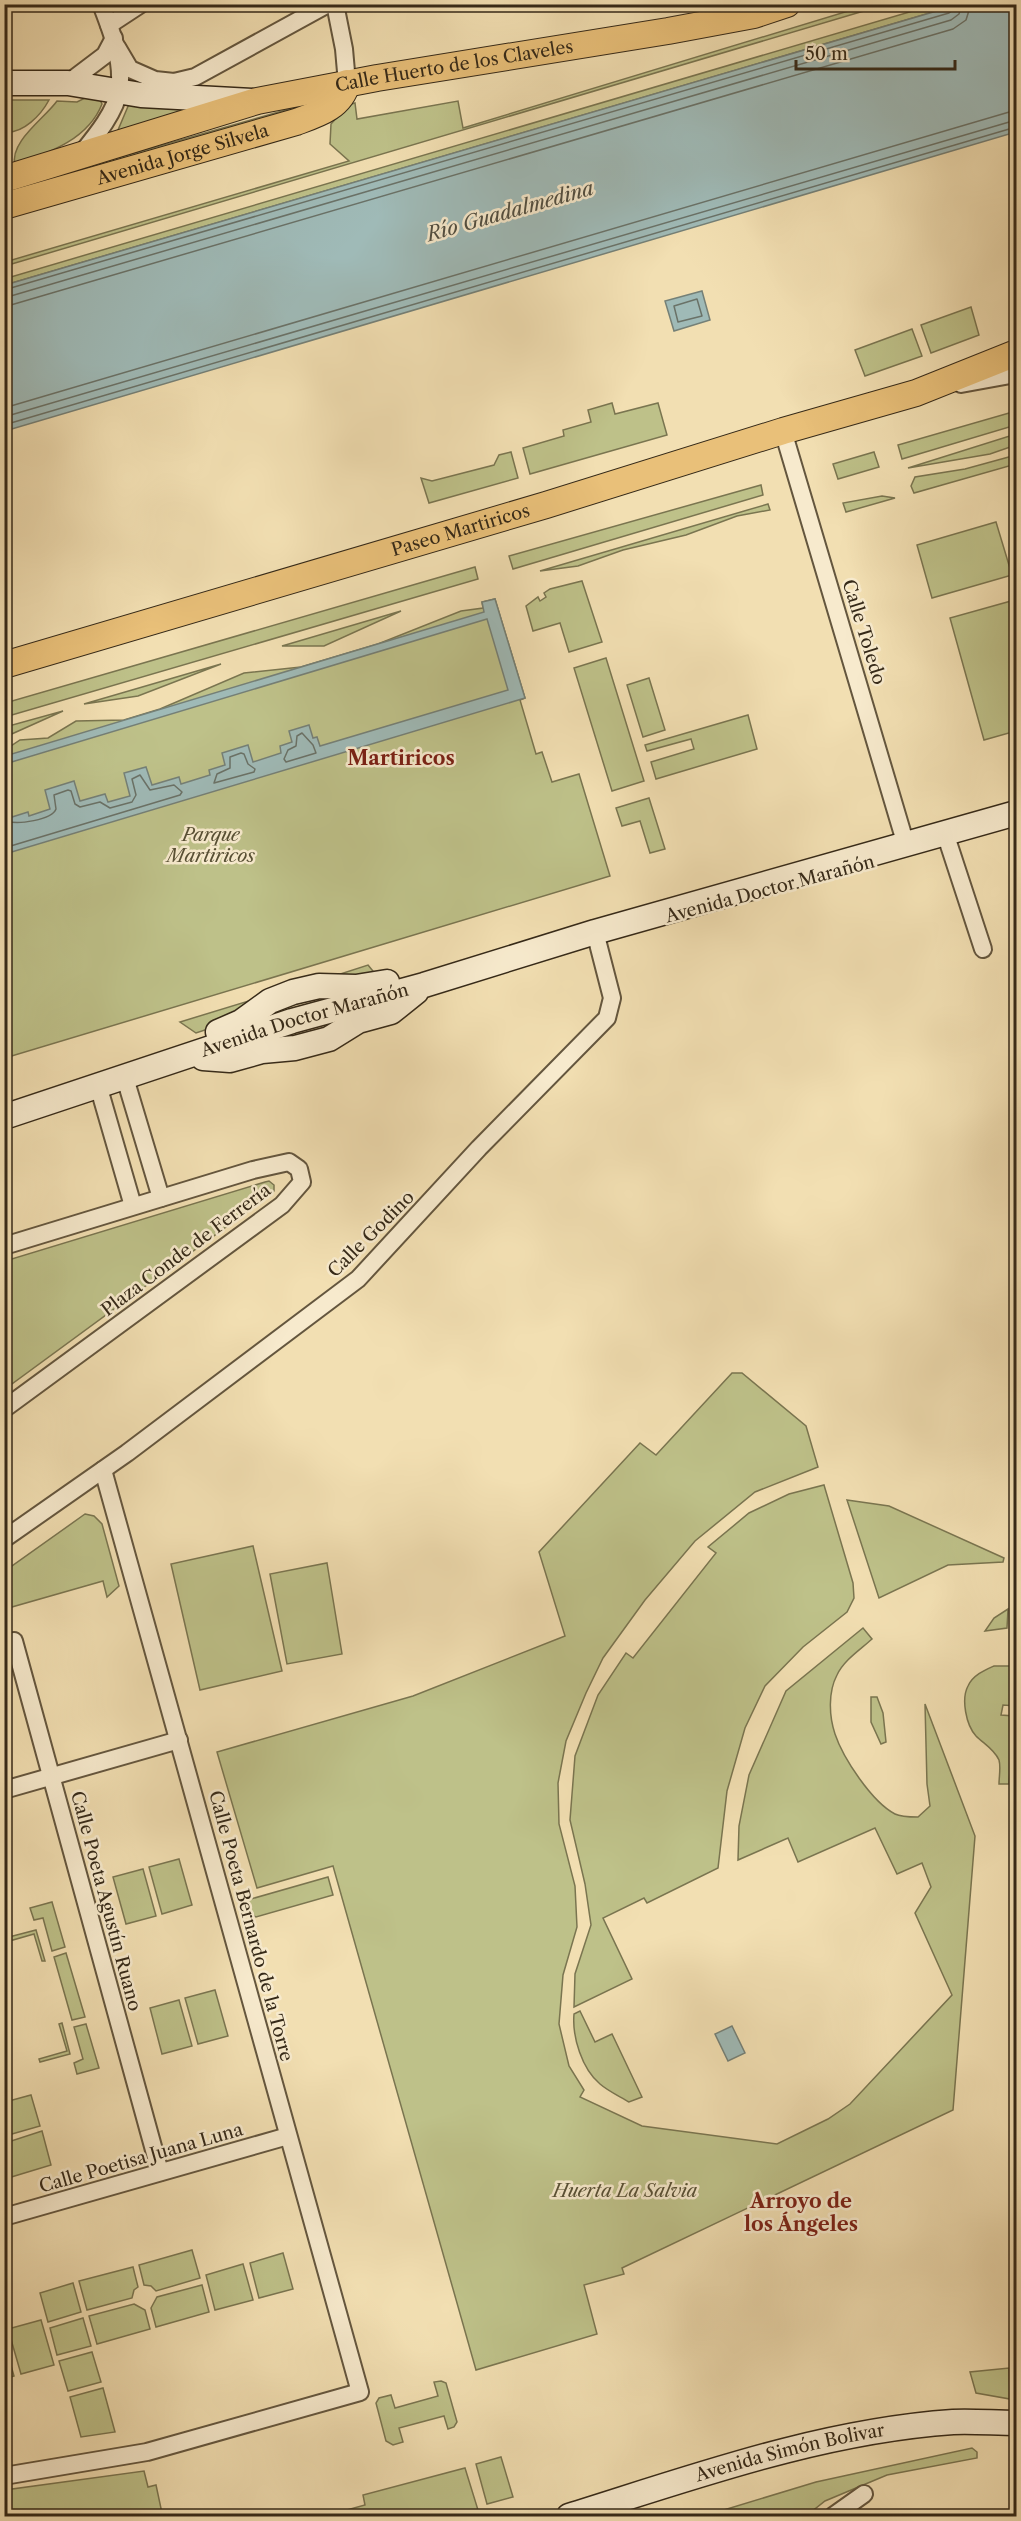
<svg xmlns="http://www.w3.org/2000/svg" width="1021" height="2521" viewBox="0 0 1021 2521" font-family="'Libre Caslon Text',serif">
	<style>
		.green { fill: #bec189; stroke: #7a7550; stroke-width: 1.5 }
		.water { fill: #9fbab7; stroke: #758077; stroke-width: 1.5 }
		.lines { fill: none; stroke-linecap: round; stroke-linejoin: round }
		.shore { stroke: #6a7268; stroke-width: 1.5 }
		.street-casing { stroke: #64563e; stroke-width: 20 }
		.secondary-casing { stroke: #352918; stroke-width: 27 }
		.primary-casing { stroke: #352918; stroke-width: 28 }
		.street { stroke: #f7eacd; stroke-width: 16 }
		.secondary { stroke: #f7eacd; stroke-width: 24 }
		.primary { stroke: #e9c079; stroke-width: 26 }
		.labels { text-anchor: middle; stroke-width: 5; stroke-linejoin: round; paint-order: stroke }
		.street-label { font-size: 18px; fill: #352918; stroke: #f7eacd }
		.park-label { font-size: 18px; font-style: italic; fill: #574f34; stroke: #f7eacd }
		.water-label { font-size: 20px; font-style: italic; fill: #504d40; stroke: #f7eacd }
		.neighbourhood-label { font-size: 20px; font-weight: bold; fill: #7a1f14; stroke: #f7eacd }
	</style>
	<rect width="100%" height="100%" fill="#f2dfb2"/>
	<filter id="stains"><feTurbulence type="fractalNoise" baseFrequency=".00333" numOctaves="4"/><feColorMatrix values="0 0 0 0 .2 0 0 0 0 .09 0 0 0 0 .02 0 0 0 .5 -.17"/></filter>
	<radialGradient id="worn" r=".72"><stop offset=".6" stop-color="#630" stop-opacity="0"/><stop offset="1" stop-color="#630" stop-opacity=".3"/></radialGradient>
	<g class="green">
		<polygon points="868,5 884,5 5,266 5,262 349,161 330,144 331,124 348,105 355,103 357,119 458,101 463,128"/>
		<polygon points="933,5 957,5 5,285 4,279"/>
		<path d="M87,97L100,100L102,104C88,140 48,153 15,165C9,142 45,118 57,101L77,102Z"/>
		<path d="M5,100H49C41,115 23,134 5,132Z"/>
		<polygon points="129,104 196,107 119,132 118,130"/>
		<polygon points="296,107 299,108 28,188 26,184"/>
		<polygon points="971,307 979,335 931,353 921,325"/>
		<polygon points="912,329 922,356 865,376 855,350"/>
		<polygon points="612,403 615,414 658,403 667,435 530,474 523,448 564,436 563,430 591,422 588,410"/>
		<polygon points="1016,411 1016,425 902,459 898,445"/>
		<polygon points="1016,434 1016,445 990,454 908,468"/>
		<polygon points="511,452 518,478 429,503 421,478 432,481 494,465 499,455"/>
		<polygon points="874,452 879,467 838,479 833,464"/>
		<polygon points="1016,455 1016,464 914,493 911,486 915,477 965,469"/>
		<polygon points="761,485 763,495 513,569 509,556"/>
		<polygon points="882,496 895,498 846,512 843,503"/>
		<polygon points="768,504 770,510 737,516 686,535 623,550 578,566 540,571"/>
		<polygon points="996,522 1012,575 932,598 917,545"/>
		<polygon points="475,567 478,579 5,717 5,703"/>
		<polygon points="582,581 602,642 569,652 560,623 533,631 526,606 538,597 540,601 546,597 544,593 550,589"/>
		<polygon points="495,599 525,698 520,700 536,754 542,752 552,782 579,774 610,876 5,1058 5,750 20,740 48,738 76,721 124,720 160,709 244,673 301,667 378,644 461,611 483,608 482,602"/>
		<polygon points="1011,601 1016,623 1016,731 984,740 950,618"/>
		<polygon points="401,611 324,646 282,646"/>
		<polygon points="606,658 644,781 612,791 574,668"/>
		<polygon points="221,664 138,696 84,704"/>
		<polygon points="649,678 665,730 643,737 627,685"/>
		<polygon points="63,711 5,737 5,727"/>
		<polygon points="748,715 757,749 656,779 651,762 694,749 691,739 647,751 645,745"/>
		<polygon points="649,798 665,849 650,853 640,821 622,826 616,808"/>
		<polygon points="368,965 377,976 328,978"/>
		<polygon points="265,996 232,1021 196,1033 180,1022"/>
		<polygon points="265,1182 269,1181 274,1185 274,1191 271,1194 5,1389 5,1261"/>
		<path d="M732,1373H742L806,1426L818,1467L755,1492L695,1541L645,1600L603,1658L586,1693L566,1741L558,1783L559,1824L575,1886L577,1927L563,1975L559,2024L569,2066L584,2090L580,2097L642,2126L777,2144L828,2119L850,2104L952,1995L915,1913L931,1887L922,1863L897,1874L875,1828L798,1862L788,1838L738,1860L739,1826L749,1775L786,1691L863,1628L872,1639C860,1650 844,1660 837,1675C828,1692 829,1716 835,1734C843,1758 872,1802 895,1814C901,1817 911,1817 918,1817L930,1806L927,1784L925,1704L975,1836L953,2110L622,2268L624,2274L584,2285L597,2334L476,2370L333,1866L257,1888L217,1752L413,1696L565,1636L539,1552L640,1443L656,1455Z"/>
		<polygon points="824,1485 853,1583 854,1598 847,1612 803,1647 765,1686 745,1728 727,1791 718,1868 647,1903 644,1898 603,1918 632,1979 574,2007 575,1974 591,1925 585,1884 570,1820 575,1756 598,1695 626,1653 633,1658 716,1553 708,1547 749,1513 789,1494"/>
		<polygon points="847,1500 889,1506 1004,1558 1003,1562 948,1565 879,1598"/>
		<polygon points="85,1514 94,1516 102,1524 119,1586 107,1597 103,1581 12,1607 5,1613 5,1571"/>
		<polygon points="253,1546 282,1671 200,1690 171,1564"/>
		<polygon points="327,1563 342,1654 287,1664 270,1574"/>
		<polygon points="1008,1609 1007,1628 985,1631 994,1618"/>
		<path d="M994,1666H1016V1706L1003,1705L1001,1715L1014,1716L1009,1784H999C999,1777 1001,1767 999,1760C994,1749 984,1744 976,1736C966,1725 961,1699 968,1686C973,1675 985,1670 994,1666Z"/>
		<polygon points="871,1697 877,1697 883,1713 886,1742 881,1744 871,1722"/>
		<polygon points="179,1859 192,1905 162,1914 149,1867"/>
		<polygon points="143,1869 156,1916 126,1924 113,1877"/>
		<polygon points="328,1877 333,1895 256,1917 247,1911 244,1901"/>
		<polygon points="52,1902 65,1947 52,1951 43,1918 34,1920 30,1908"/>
		<polygon points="36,1930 45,1961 42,1961 34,1934 6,1942 5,1938"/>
		<polygon points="66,1953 85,2017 72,2020 54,1957"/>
		<polygon points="215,1990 228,2036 198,2044 185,1998"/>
		<polygon points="179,2000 192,2046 162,2054 150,2008"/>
		<path d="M580,2011L595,2042L612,2034L642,2097L629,2102C619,2096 608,2091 600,2084C582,2069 572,2037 574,2014Z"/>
		<polygon points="62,2023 70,2054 40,2062 39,2059 67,2051 59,2024"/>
		<polygon points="86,2024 99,2068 77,2074 74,2063 83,2059 74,2027"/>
		<polygon points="31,2095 40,2126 5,2136 5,2102"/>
		<polygon points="42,2131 51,2165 8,2178 5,2165 5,2143"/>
		<polygon points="192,2250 200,2278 156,2291 151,2286 144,2285 139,2265"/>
		<polygon points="283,2253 293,2289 259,2298 250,2263"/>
		<polygon points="243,2264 253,2300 215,2310 206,2275"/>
		<polygon points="133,2267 138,2287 134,2290 132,2298 87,2310 79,2281"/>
		<polygon points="73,2283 81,2312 48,2322 40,2293"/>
		<polygon points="202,2285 209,2312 156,2327 151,2308 157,2297"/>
		<polygon points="134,2304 145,2310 150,2329 97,2344 89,2316"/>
		<polygon points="83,2318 91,2346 57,2355 50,2328"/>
		<polygon points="41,2320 54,2365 21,2374 8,2329"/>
		<polygon points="4,2341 14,2376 5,2379 4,2379"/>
		<polygon points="92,2352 101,2382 68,2391 59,2361"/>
		<polygon points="1009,2368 1010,2399 976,2393 970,2372"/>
		<polygon points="441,2381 446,2383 457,2422 454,2427 448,2429 444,2416 399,2428 403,2442 393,2445 386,2441 376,2403 379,2398 391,2395 395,2408 438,2396 434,2382"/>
		<polygon points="103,2388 115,2432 81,2437 70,2397"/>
		<polygon points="972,2448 977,2452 977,2458 887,2475 825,2501 806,2516 704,2516 816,2482"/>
		<polygon points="501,2457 513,2497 487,2504 476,2464"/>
		<polygon points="465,2468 478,2510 456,2516 325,2516 365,2505 363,2495"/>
		<polygon points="144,2471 148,2487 156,2485 162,2513 146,2513 141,2516 5,2516 5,2490"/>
	</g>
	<g class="water">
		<polygon points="957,5 1016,5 1016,132 5,431 5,285"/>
		<polygon points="702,291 710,320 674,331 665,301"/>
		<polygon points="495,599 525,698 5,854 5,810 9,808 12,817 28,812 29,816 50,809 45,790 74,781 80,801 105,794 108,802 130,796 124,773 146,767 152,785 179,777 181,784 210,775 209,770 225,765 222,753 248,745 253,762 281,753 280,746 292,742 289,731 309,725 313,738 317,737 320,746 508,690 487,619 5,764 5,756 484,612 482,602"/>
		<polygon points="732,2026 745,2053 728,2061 715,2034"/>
	</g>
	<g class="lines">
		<g class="shore">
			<polyline points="4,290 949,13 953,10 954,4"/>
			<polyline points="4,298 951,20 959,14 962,4"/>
			<polygon points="697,299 702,316 678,322 674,306"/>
			<polyline points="4,307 953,29 966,20 971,4"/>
			<polyline points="4,408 1016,110"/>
			<polyline points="4,417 1016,120"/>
			<polyline points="4,425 1016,127"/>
			<polygon points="302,733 313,745 316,753 286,762 284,759 288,750 296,746 297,736"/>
			<polygon points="241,753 244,754 248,764 255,769 254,772 214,783 217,774 230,768 230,757"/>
			<path d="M4,816L7,821C17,825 52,820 56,809L54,795L68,790L71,791L75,804L80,807L100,802L110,808L132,802L136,795L132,779L140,775L150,790L174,785L182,792L180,795L4,848"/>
		</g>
		<g class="street-casing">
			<g id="street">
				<polyline points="335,4 344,49 347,83"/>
				<polyline points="109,25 141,4"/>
				<polyline points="117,47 130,69 155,80 174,82 195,77 328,4"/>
				<polyline points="68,83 105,55 114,38"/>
				<path d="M81,154C94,138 116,112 119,90C124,62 111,30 101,4"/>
				<polyline points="961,384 1016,374"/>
				<polyline points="783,431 906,845"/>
				<polyline points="945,833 983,949"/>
				<polyline points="125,1078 161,1198"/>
				<polyline points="98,1085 133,1206"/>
				<polyline points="4,1246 253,1170 289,1162 299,1169 302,1182 282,1205 4,1409"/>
				<polyline points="4,1539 127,1453 358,1279 479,1148 607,1018 612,998 595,932"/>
				<polyline points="14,1641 160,2172"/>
				<polyline points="4,1790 179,1740"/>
				<polyline points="4,2217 288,2136"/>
				<polyline points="4,2476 147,2452 360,2392 103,1470"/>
				<polyline points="833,2516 864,2494"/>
			</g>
		</g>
		<g class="secondary-casing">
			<g id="secondary">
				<polyline points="4,83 68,83 141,95 252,101"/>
				<polyline points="218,1032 241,1022 270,1001 293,992 319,986 356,987 387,982"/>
				<polyline points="203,1058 230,1060 262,1051 295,1048 329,1039 358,1021 391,1012 416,992"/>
				<path id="s1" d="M4,1117L292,1021L424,985L595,932L1016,813"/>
				<path id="s2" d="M569,2516C694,2477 821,2431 953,2422C974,2421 995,2423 1016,2423"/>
			</g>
		</g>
		<g class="primary-casing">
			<g id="primary">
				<path id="s3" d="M4,179L257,101L377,78L668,31L754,15L787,4"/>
				<path id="s4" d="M4,206L296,122C318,114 341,107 347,83"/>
				<path id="s5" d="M4,665L546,505L783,431L916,393L1016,353"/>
			</g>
		</g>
		<use href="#street" class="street"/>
		<use href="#secondary" class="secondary"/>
		<use href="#primary" class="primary"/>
	</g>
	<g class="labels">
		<g class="street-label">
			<text dy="6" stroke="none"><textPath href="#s3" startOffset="465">Calle Huerto de los Claveles</textPath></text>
			<text dy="6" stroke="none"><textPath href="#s4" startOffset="186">Avenida Jorge Silvela</textPath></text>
			<text dy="6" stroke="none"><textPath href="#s5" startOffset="476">Paseo Martiricos</textPath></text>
			<text transform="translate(864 632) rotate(73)" y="6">Calle Toledo</text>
			<text transform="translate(770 889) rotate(-15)" y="6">Avenida Doctor Marañón</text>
			<text dy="6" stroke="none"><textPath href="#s1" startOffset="316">Avenida Doctor Marañón</textPath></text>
			<text transform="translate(371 1234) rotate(-45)" y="6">Calle Godino</text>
			<text transform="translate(186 1250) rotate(-37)" y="6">Plaza Conde de Ferrería</text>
			<text transform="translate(106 1901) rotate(75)" y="6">Calle Poeta Agustín Ruano</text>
			<text transform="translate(251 1926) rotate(75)" y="6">Calle Poeta Bernardo de la Torre</text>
			<text transform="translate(141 2158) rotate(-16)" y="6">Calle Poetisa Juana Luna</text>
			<text dy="6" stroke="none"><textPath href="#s2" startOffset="230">Avenida Simón Bolivar</textPath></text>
		</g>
		<g class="park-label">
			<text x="211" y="841">Parque<tspan x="211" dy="21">Martiricos</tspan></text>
			<text x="625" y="2197">Huerta La Salvia</text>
		</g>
		<g class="water-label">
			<text transform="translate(510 211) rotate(-16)" y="7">Río Guadalmedina</text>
		</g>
		<g class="neighbourhood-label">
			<text x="401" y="765">Martiricos</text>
			<text x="801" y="2208">Arroyo de<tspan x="801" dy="23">los Ángeles</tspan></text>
		</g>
	</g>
	<rect width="1021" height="2521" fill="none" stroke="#f2dfb2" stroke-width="24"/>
	<rect x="6" y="6" width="1009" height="2509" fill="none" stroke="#352918" stroke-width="3"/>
	<rect x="12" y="12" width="997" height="2497" fill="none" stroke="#352918" stroke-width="1.5"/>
	<path d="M796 60v9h159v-9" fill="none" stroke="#352918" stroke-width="3"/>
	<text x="805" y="60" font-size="18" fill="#352918" stroke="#f7eacd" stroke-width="4.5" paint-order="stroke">50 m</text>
	<rect width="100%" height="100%" filter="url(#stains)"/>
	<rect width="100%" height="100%" fill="url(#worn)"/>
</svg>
